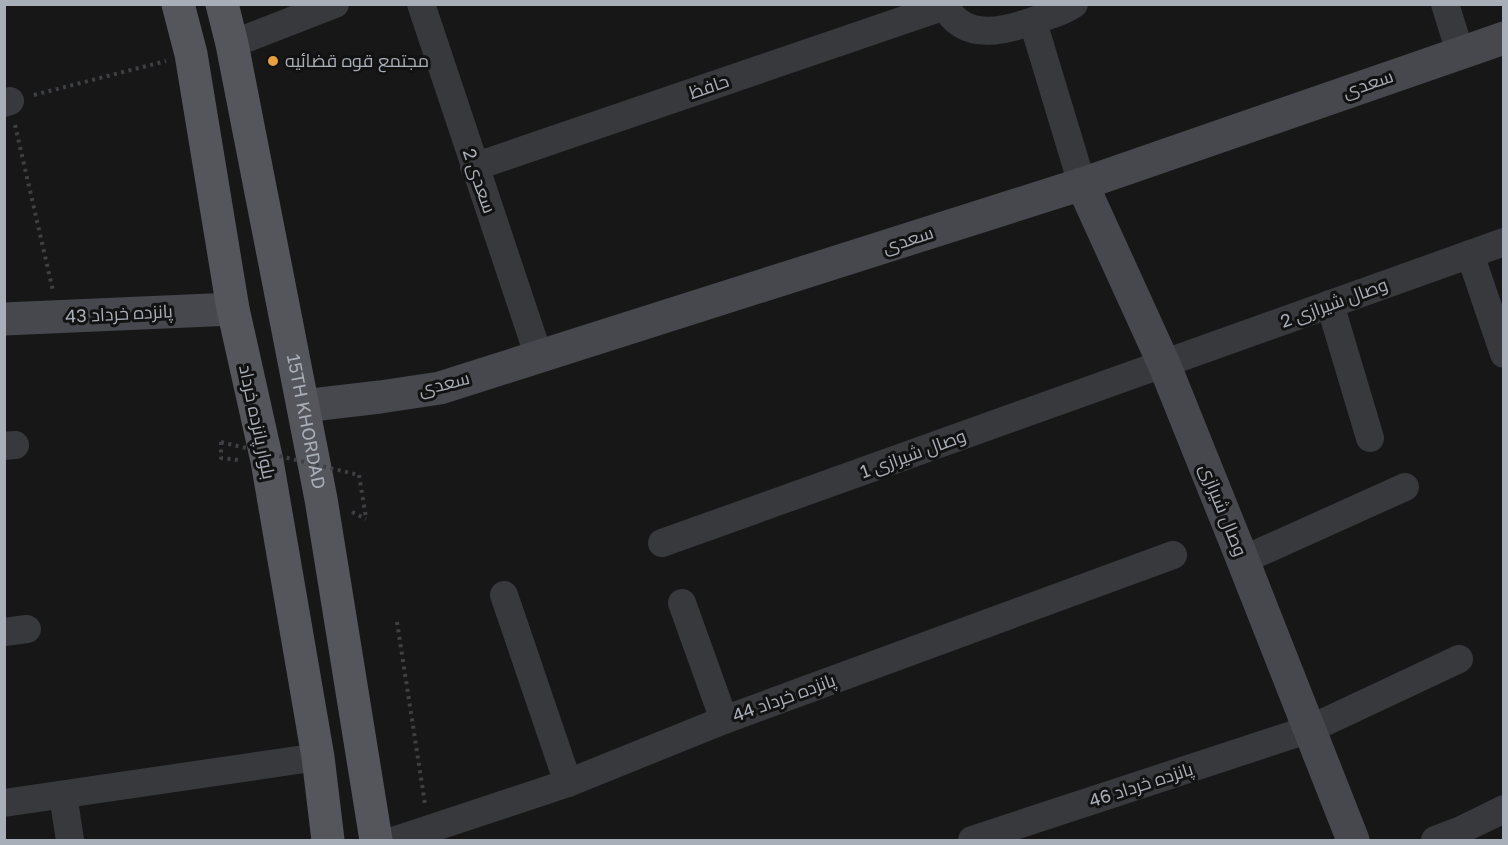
<svg xmlns="http://www.w3.org/2000/svg" width="1508" height="845" viewBox="0 0 1508 845" font-family="'Golos Text',Cairo,sans-serif">
	<style>
		.lines { fill: none; stroke-linecap: round; stroke-linejoin: round }
		.path { stroke: #3e4044; stroke-width: 4; stroke-dasharray: 3 4.5; stroke-linecap: butt }
		.street { stroke: #38393d; stroke-width: 28 }
		.secondary { stroke: #46484d; stroke-width: 33 }
		.primary { stroke: #54565c; stroke-width: 33 }
		.path-bridge { stroke: #3e4044; stroke-width: 4; stroke-dasharray: 3 4.5; stroke-linecap: butt }
		.poi-dot { fill: #e9a13e; stroke: #121213; stroke-width: 2 }
		.labels { text-anchor: middle; stroke-width: 6; stroke-linejoin: round; paint-order: stroke }
		.poi-label { font-size: 18px; fill: #a9afb8; stroke: #121213; text-anchor: start }
		.street-label { font-size: 18px; fill: #a9afb8; stroke: #121213 }
	</style>
	<rect width="100%" height="100%" fill="#171718"/>
	<g class="lines">
		<g class="path">
			<polyline points="34,95 166,61"/>
			<polyline points="15,125 53,291"/>
			<polyline points="221,442 221,458 239,460"/>
			<polyline points="359,475 366,518"/>
			<polyline points="352,512 366,519"/>
			<polyline points="397,622 425,804"/>
		</g>
		<g class="street">
			<polyline points="421,4 539,357"/>
			<path d="M944,4C964,45 1010,30 1044,17C1054,14 1065,10 1074,4"/>
			<polyline points="1445,4 1460,52"/>
			<polyline points="1033,22 1082,184"/>
			<polyline points="232,44 335,4"/>
			<polyline points="4,103 10,101"/>
			<polyline points="474,167 945,6"/>
			<polyline points="1470,254 1504,354"/>
			<polyline points="1330,304 1370,438"/>
			<polyline points="4,446 15,445"/>
			<polyline points="662,543 1504,242"/>
			<polyline points="1243,560 1405,487"/>
			<polyline points="504,595 568,783"/>
			<polyline points="682,603 724,720"/>
			<polyline points="4,632 27,629"/>
			<polyline points="63,795 70,840"/>
			<polyline points="4,803 318,757"/>
			<polyline points="396,840 568,783 724,720 1173,555"/>
			<polyline points="972,840 1310,729 1459,659"/>
			<polyline points="1435,840 1461,830 1504,809"/>
		</g>
		<g class="secondary">
			<polyline points="1082,184 1164,364 1238,548 1353,840"/>
			<polyline points="4,319 233,309"/>
			<polyline points="303,406 380,397 440,388 1082,184 1504,38"/>
		</g>
		<g class="primary">
			<polyline points="178,4 191,54 233,309 267,461 318,757 328,840"/>
			<path id="s1" d="M222,4L232,44L321,499L376,840"/>
		</g>
		<polyline class="path-bridge" points="221,442 359,475"/>
	</g>
	<circle class="poi-dot" cx="273" cy="61" r="6"/>
	<g class="labels">
		<g class="poi-label">
			<text x="285" y="67">مجتمع قوه قضائیه</text>
		</g>
		<g class="street-label">
			<text transform="translate(1368 84) rotate(-19)" y="6">سعدی</text>
			<text transform="translate(709 87) rotate(-19)" y="6">حافظ</text>
			<text transform="translate(479 181) rotate(71)" y="6">سعدی 2</text>
			<text transform="translate(908 240) rotate(-18)" y="6">سعدی</text>
			<text transform="translate(1334 303) rotate(-20)" y="6">وصال شیرازی 2</text>
			<text transform="translate(119 314) rotate(-3)" y="6">پانزده خرداد 43</text>
			<text transform="translate(444 384) rotate(-14)" y="6">سعدی</text>
			<text dy="6" stroke="none"><textPath href="#s1" startOffset="426">15TH KHORDAD</textPath></text>
			<text transform="translate(257 422) rotate(78)" y="6">بلوار پانزده خرداد</text>
			<text transform="translate(913 454) rotate(-20)" y="6">وصال شیرازی 1</text>
			<text transform="translate(1223 510) rotate(68)" y="6">وصال شیرازی</text>
			<text transform="translate(784 698) rotate(-20)" y="6">پانزده خرداد 44</text>
			<text transform="translate(1141 785) rotate(-18)" y="6">پانزده خرداد 46</text>
		</g>
	</g>
	<rect width="1508" height="845" fill="none" stroke="#a9afb8" stroke-width="12"/>
</svg>
